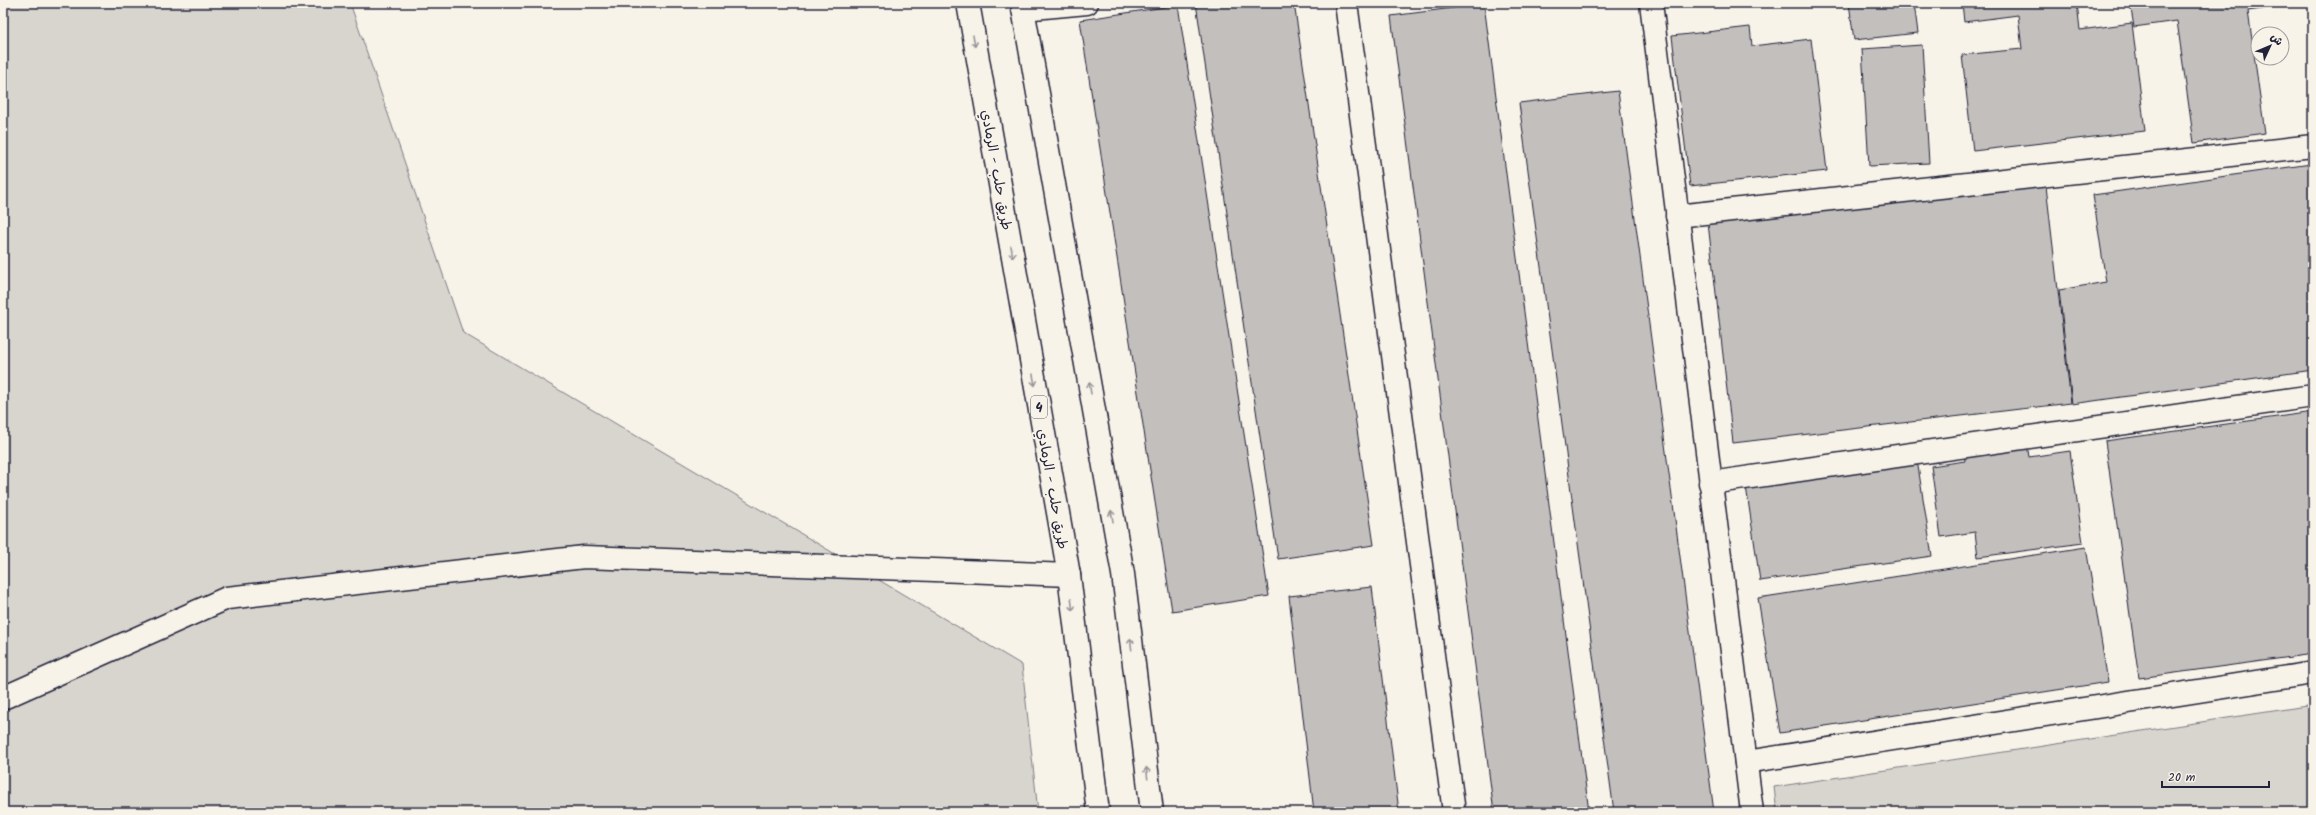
<svg xmlns="http://www.w3.org/2000/svg" width="2316" height="815" viewBox="0 0 2316 815" font-family="Kalam,'Playpen Sans Arabic',sans-serif">
	<style>
		.green { fill: #d8d5cf; stroke: #7d7c85 }
		.building { fill: #c2bfbd; stroke: #22223b }
		.lines { fill: none; stroke-linecap: round; stroke-linejoin: round }
		.minor-casing { stroke: #22223b; stroke-width: 25 }
		.highway-casing { stroke: #22223b; stroke-width: 25 }
		.minor { stroke: #f7f3e8; stroke-width: 22 }
		.highway { stroke: #f7f3e8; stroke-width: 22 }
		.oneway { stroke: #97959a }
		.labels { text-anchor: middle; stroke-width: 4; stroke-linejoin: round; paint-order: stroke }
		.shield { fill: #f7f3e8; stroke: #62616f; stroke-width: 1 }
		.shield-label { font-size: 13px; font-weight: bold; fill: #22223b }
		.street-label { font-size: 14px; fill: #22223b; stroke: #f7f3e8 }
	</style>
	<rect width="100%" height="100%" fill="#f7f3e8"/>
	<filter id="ink" filterUnits="userSpaceOnUse"><feTurbulence type="fractalNoise" baseFrequency=".025" numOctaves="2"/><feDisplacementMap in="SourceGraphic" scale="8" xChannelSelector="R" yChannelSelector="G"/><feConvolveMatrix kernelMatrix="1 2 1 2 8 2 1 2 1" color-interpolation-filters="sRGB"/></filter>
	<g filter="url(#ink)">
		<g class="green">
			<polygon points="3,3 350,3 463,333 1022,665 1038,812 3,812"/>
			<polygon points="2313,705 2313,812 1777,812 1774,787"/>
		</g>
		<g class="building">
			<polygon points="1196,3 1294,3 1374,545 1278,559"/>
			<polygon points="1849,3 1914,3 1918,33 1854,40"/>
			<polygon points="1962,3 2077,3 2080,30 2132,23 2145,131 1973,151 1962,55 2022,49 2018,15 1964,22"/>
			<polygon points="2130,3 2303,3 2248,11 2265,133 2194,143 2177,21 2134,27"/>
			<polygon points="1484,4 1589,812 1494,812 1391,16"/>
			<polygon points="1178,5 1269,596 1172,611 1080,20"/>
			<polygon points="1750,27 1752,46 1811,39 1827,171 1690,186 1672,36"/>
			<polygon points="1922,45 1929,163 1869,166 1862,49"/>
			<polygon points="1618,91 1714,812 1614,812 1519,103"/>
			<polygon points="2311,164 2313,178 2313,370 2072,404 2059,290 2106,282 2093,195"/>
			<polygon points="2046,186 2071,403 1733,443 1708,223"/>
			<polygon points="2313,412 2313,654 2139,678 2105,441"/>
			<polygon points="2027,444 2029,457 2070,451 2083,543 1978,557 1975,532 1941,537 1931,466 1965,461 1964,453"/>
			<polygon points="1917,460 1932,556 1760,581 1746,486"/>
			<polygon points="2086,547 2108,682 1780,733 1758,598"/>
			<polygon points="1372,587 1399,812 1314,812 1289,596"/>
		</g>
		<g class="lines">
			<g class="minor-casing">
				<g id="minor">
					<polyline points="1346,3 1454,812"/>
					<polyline points="1651,3 1752,812"/>
					<polyline points="1023,9 1087,3"/>
					<polyline points="1677,216 2313,146"/>
					<polyline points="1710,483 2313,396"/>
					<polyline points="3,698 227,598 584,557 1069,575"/>
					<polyline points="1746,762 2313,673"/>
				</g>
			</g>
			<g class="highway-casing">
				<g id="highway">
					<polyline points="968,3 1069,575 1098,812"/>
					<polyline points="1022,3 1123,574 1152,812"/>
				</g>
			</g>
			<use href="#minor" class="minor"/>
			<use href="#highway" class="highway"/>
		</g>
		<defs><path id="oneway-shaft" d="M-6 0H5M1.5-3L5.5 0L1.5 3" fill="none" stroke-width="1.6" stroke-linecap="round" stroke-linejoin="round"/></defs>
		<g class="oneway">
			<use href="#oneway-shaft" transform="translate(974 41) rotate(80)"/>
			<use href="#oneway-shaft" transform="translate(1012 252) rotate(80)"/>
			<use href="#oneway-shaft" transform="translate(1034 380) rotate(80)"/>
			<use href="#oneway-shaft" transform="translate(1090 388) rotate(-100)"/>
			<use href="#oneway-shaft" transform="translate(1112 516) rotate(-100)"/>
			<use href="#oneway-shaft" transform="translate(1072 605) rotate(83)"/>
			<use href="#oneway-shaft" transform="translate(1131 644) rotate(-97)"/>
			<use href="#oneway-shaft" transform="translate(1147 773) rotate(-97)"/>
		</g>
	</g>
	<g class="labels">
		<rect class="shield" x="1031" y="396" width="16" height="22" rx="3"/>
		<g class="shield-label">
			<text x="1039" y="412">4</text>
		</g>
		<g class="street-label">
			<text transform="translate(997 170) rotate(80)" y="5">طريق حلب - الرمادي</text>
			<text transform="translate(1053 489) rotate(80)" y="5">طريق حلب - الرمادي</text>
		</g>
	</g>
	<rect width="2316" height="815" fill="none" stroke="#f7f3e8" stroke-width="16"/>
	<rect x="8" y="8" width="2300" height="799" fill="none" stroke="#22223b" stroke-width="1.5" filter="url(#ink)"/>
	<g transform="translate(2270 46) rotate(46)"><circle r="19" fill="#f7f3e8" stroke="#a29fa3"/>
	<path d="M0-3L7 15L0 10L-7 15Z" fill="#22223b"/>
	<text y="-6" font-size="11" font-weight="bold" text-anchor="middle" fill="#22223b">ش</text>
	</g>
	<path d="M2162 781v6h107v-6" fill="none" stroke="#22223b" stroke-width="2"/>
	<text x="2168" y="781" font-size="12" fill="#22223b" stroke="#f7f3e8" stroke-width="3" paint-order="stroke">20 m</text>
</svg>
